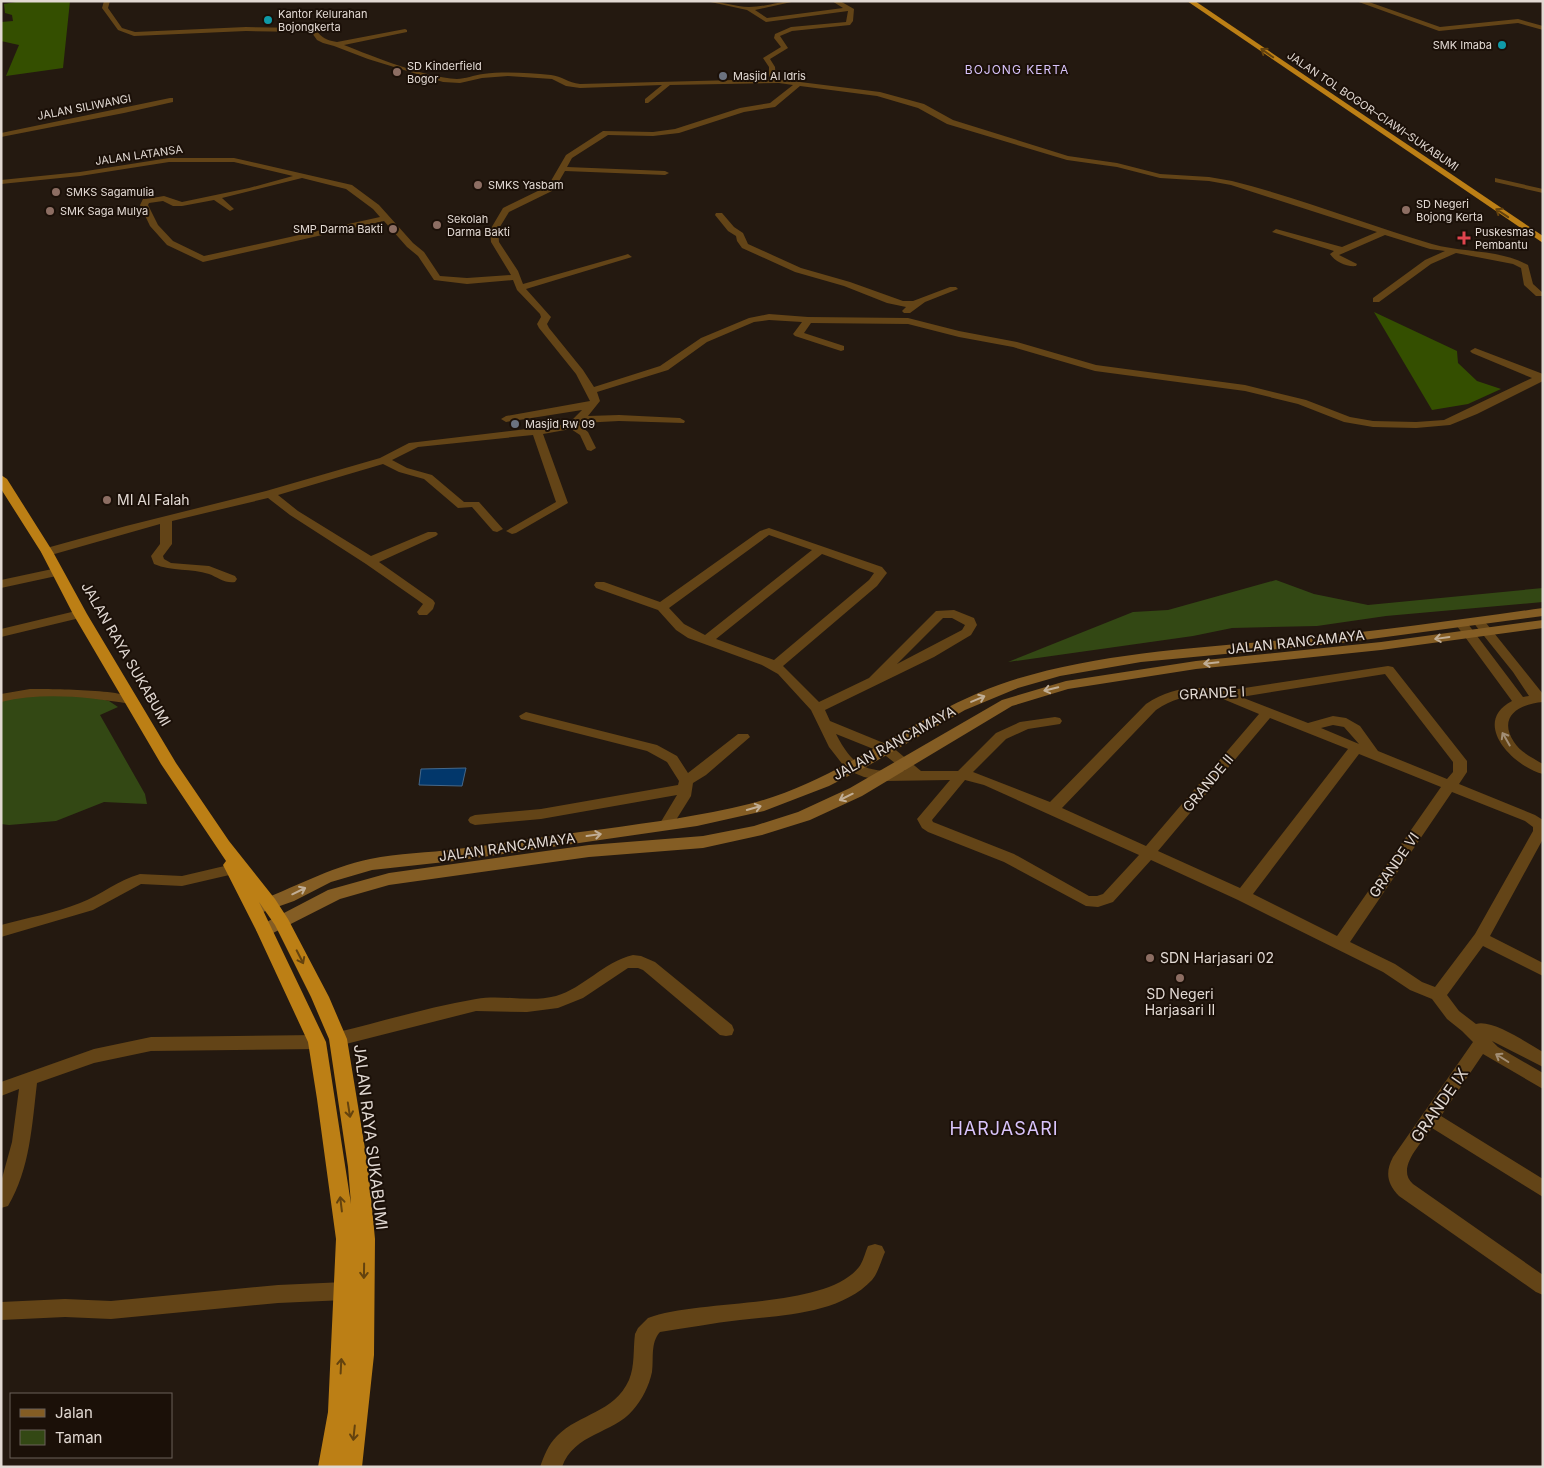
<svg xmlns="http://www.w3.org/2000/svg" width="1544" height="1468" viewBox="0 0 1544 1468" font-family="Inter,sans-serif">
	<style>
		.green { fill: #334814 }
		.forest { fill: #344f00 }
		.water { fill: #02376b; stroke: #45688a }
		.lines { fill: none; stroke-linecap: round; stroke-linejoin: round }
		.street { fill: #634417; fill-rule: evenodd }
		.secondary { fill: #845d24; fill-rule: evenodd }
		.highway { fill: #bc7f15; fill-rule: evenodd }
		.oneway { stroke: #63420e }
		.oneway2 { stroke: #c1ae96 }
		.oneway3 { stroke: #a28e75 }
		.culture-dot { fill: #0f9aa8; stroke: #1b1008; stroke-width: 2 }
		.education-dot { fill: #8d6e63; stroke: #1b1008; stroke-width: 2 }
		.worship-dot { fill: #6b7280; stroke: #1b1008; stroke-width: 2 }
		.health-dot { fill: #e0444e; stroke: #1b1008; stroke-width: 2 }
		.labels { text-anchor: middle; stroke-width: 4; stroke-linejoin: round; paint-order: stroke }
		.far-poi-label { font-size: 11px; fill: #e2d9d3; stroke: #1b1008; text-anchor: start }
		.far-street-label { font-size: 11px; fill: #e2d9d3; stroke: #1b1008 }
		.far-neighbourhood-label { font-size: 12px; letter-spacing: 1px; fill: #d9c4fc; stroke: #1b1008 }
		.poi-label { font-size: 14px; fill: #e2d9d3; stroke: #1b1008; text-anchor: start }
		.street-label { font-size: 14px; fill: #e2d9d3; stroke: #1b1008 }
		.near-street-label { font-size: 16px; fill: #e2d9d3; stroke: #1b1008 }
		.near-neighbourhood-label { font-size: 18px; letter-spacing: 1px; fill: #d9c4fc; stroke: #1b1008 }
	</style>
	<rect width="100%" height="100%" fill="#241910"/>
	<g class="green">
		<polygon points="1276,580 1314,594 1368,605 1543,588 1543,602 1386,616 1317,626 1232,628 1193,636 1008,662 1133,612 1168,610"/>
		<polygon points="86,695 109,701 118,707 100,715 145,794 147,804 104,802 56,821 9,825 1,824 1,696"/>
	</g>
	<g class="forest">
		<polygon points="22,1 70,1 63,68 6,76 19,45 1,41 1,22 13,21 12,15 5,13 4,4"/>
		<polygon points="1374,312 1457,351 1458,363 1477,381 1501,389 1468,404 1432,410"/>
	</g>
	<polygon class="water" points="466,768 462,786 419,785 421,769"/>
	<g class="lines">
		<g class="street">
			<path d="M104,1H110L108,8L122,28L135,32L246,27L308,28L316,30C322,38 326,40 337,42L405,29L407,30V32L344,45C374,57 424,77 457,79C465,79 474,75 483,74C505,71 529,73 551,75C562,76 568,83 580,84L769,79V67L763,58L781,47L774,38L775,34L791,27L846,22L848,11L766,22L747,10L706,1C721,1 735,7 749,7C765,7 780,1 796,1L755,10L767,18L843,8L832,1H840L854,9L853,21L850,25L792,31L780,36L788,48L770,59L775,67L776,79L880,92L924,104L953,120L1068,156L1117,163L1160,174L1209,177L1232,181C1300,198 1365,224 1432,244C1463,253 1499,249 1528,265L1533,284L1543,293L1542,296H1536L1524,285L1521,268L1513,264L1456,253L1431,264L1379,302H1373V298L1425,260L1445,251L1430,249L1385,235L1339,255L1357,264L1356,266C1347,267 1335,262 1330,254L1334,251L1272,232L1276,229L1342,247L1377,232L1231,185L1209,181L1160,178L1117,167L1067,160L947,124L918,108L877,96L800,86L775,107L744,112L679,133L653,136L608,135L572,158L567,167L665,171L669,173L665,175L565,171L554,190L509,212L498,230L499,242L518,271L523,284L625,255L628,254L632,257L526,289L551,317L547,324L549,328L583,370L594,387L660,366L701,338L749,318L769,314L808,317L908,318L959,331L1017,342L1096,365L1245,385L1306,400L1350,417L1373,421L1416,422L1444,420L1532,378L1472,353L1470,351L1475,348L1543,374V381L1477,414L1450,425L1416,428L1373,427L1344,422L1298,404L1245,391L1095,371L1013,347L959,337L908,324L811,323L804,333L844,346V350L841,351L795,336L793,334L802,322L769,320L754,322L707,342L668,370L597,392L600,401L588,416L619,415L680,418L685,421L684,423L619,421L581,423L579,425L588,432L596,448L591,451L587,450L580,435L571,429L543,434L568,503L516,533L512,534L506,531L556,502L533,435L418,447L392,460L407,468L432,475L464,502H479L503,529L497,532L493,531L472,507L458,508L424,479L399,472L383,464L278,495L298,511L371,556L428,532H436L438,534L436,536L379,562L433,600L435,603L433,609L427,615H419L417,612L423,604L419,601L366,564L290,515L268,498L172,521V544L163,556L164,559L171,563L209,566L235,576L237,579L235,582C226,584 217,577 209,574C191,568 172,572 154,564L151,556L160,544V524L51,555H43L41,552L43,549L126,526L266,491L380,458L409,443L568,424L582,410L506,422L501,419L506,416L590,401L576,374L539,328L537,324L541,317L540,314L517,290L513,280L467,284L434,280L418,256L407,247L384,221L203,262L167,245L150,226L140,205L143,199H146L164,196L182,202L249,188L293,176L234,162H169L80,176L1,184V180L80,172L169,158H234L352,185L379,205L413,243L424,252L440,276L467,278L511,275L491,242L490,230L503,208L548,186L566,155L603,131L653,132L675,129L740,108L770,103L793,85L779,83L670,85L648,103H645V99L662,85L580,88L566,86L552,79L508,76L482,78L460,83L443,82L368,59L334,46L323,43L317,40L312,33L308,32L246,31L134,36L118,30L102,8ZM302,178L346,189L373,209L380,217L204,256L173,241L158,225L148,205L149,203L163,201L173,206H182L214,200L230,211L234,209L222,198Z"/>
			<polygon points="1356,1 1366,1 1440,27 1518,19 1543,26 1543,30 1518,23 1439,31"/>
			<polygon points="170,98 173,98 173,102 124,113 1,137 1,133"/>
			<polygon points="1495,178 1543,189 1543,193 1495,182"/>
			<polygon points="716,213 722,213 734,227 743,233 748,244 801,268 850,282 903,301 913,301 950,287 956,287 958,289 925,302 910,313 904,313 902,311 906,307 887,303 844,286 795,272 742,248 737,241 736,236 728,231 715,215"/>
			<path d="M769,528L882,567L887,573L877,586L783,666L819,702L869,678L936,611L954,610L974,618L977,625L971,635L934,657L825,710L830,721L891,746L921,771H958L996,733L1020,722L1055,717L1060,718L1062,721L1060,724L1028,729L1006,739L973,772L1050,802L1146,704C1171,687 1196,685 1225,691L1388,666L1393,667L1467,761V772L1459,784L1535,815L1543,820V839L1490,936L1543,963V976L1483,946L1447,995L1459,1011L1476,1024C1493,1019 1528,1044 1543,1052V1067L1492,1041L1498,1047L1543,1073V1089L1483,1054L1441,1116L1543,1179V1197L1432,1128C1422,1143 1395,1168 1413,1184L1543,1275V1295L1536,1292L1399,1196C1387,1184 1385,1172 1393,1157L1473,1042L1462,1031L1447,1019L1432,999L1410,990L1383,972L1238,900L1151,860L1113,902L1098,907L1086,906L1004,862L928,832L922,828L917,819L950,780L885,781L864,777L847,770L829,747L811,710L778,674L762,665L688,638L676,630L658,610L596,588L594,585L596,582H604L660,602L760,531ZM769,535L812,550L705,635L684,624L669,608ZM822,554L874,573L869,580L774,660L716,639ZM943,618H952L965,625L962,630L897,664ZM1385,674L1453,762V772L1447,779L1378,751L1360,726L1346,718L1333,716L1308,723L1241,697ZM1205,695L1223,699L1259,714L1146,846L1062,808L1156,710C1172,699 1185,696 1205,695ZM1270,718L1348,749L1240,888L1158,851ZM1333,725L1344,727L1359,744L1321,728ZM836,734L881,752L905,771C867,772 854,769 836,734ZM1359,754L1441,787L1337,936L1253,894ZM965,780L984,785L1139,855L1103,894L1097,896H1089L1014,854L933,822L932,820ZM1452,792L1525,821L1533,827V831L1475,934L1435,987L1422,982L1395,964L1350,942Z"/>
			<polygon points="57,568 63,572 61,575 1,588 1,580"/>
			<polygon points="80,610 86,614 84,617 1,637 1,629"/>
			<path d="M1478,617L1482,618L1543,694V702C1520,704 1497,716 1514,742C1520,752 1533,758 1543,764V774C1514,767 1470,723 1512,701L1457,626L1455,623L1457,620H1465L1523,697L1529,696L1513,672L1472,621Z"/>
			<path d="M30,689C47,689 128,689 137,700L130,704C88,697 43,692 1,702V694Z"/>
			<polygon points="526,712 657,745 677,756 688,773 738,734 748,734 750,737 706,775 693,783 691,796 671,828 661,828 659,825 677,795 541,819 475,825 470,823 468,820 470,817 475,815 541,809 678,785 679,781 667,762 647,751 521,719 519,716"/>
			<path d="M233,864L238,865L241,869L238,873L182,886L141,884L93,910L1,937V925C27,918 55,913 80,903C101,895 118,880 140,874L182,876Z"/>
			<path d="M633,955L641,956L655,962L732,1025L734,1030L732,1035L726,1036L720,1035L643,970L638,968H628L583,998L558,1008L527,1012L476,1011L338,1046L332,1044L330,1039L332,1034L338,1032C384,1021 429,1007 476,999C502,994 529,1003 556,996C584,988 603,962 633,955Z"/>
			<path d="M317,1035L323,1037L325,1042L323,1047L317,1049L151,1051L94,1063L37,1083C32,1125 30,1169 8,1206L1,1208V1182L12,1142L19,1089L1,1096V1082L94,1049L151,1037Z"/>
			<path d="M875,1244L882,1246L885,1252C881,1261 878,1273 872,1280C840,1314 783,1315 740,1320C713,1323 687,1328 660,1332C650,1343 654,1359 652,1372C649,1386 642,1400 633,1410C613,1434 574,1433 562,1467H540C544,1456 548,1445 557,1436C580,1413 614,1413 629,1380C635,1366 633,1349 635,1334L638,1328L648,1318C700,1298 825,1310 859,1267C863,1262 865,1253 868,1246Z"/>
			<polygon points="345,1282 352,1285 355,1291 352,1297 345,1300 278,1303 111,1319 65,1317 1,1320 1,1302 65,1299 111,1301 278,1285"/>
		</g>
		<g class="secondary">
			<path d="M1543,608V616L1341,643L1141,662L1060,676L1018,688L965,710L864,768L829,786L764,811L697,826L454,861L372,870L331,882L294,901L263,912L257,914L251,912L249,908L251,904C292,889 327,868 370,859C398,853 429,853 457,849C506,843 555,835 604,829C653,822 701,816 749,804C844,780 918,711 1010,681C1104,651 1205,648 1303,638C1383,631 1463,619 1543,608Z"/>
			<polygon points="1543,620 1543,628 1381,650 1196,669 1068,689 1012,706 862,796 810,820 762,835 703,848 589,857 389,885 340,899 271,934 265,936 259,934 256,930 259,926 328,890 389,873 589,845 703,836 754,826 798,812 850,788 1002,700 1066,681 1196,661 1381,642"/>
		</g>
		<g class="highway">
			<polygon points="1187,1 1195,1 1543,236 1543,243"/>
			<path d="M1,475L7,479L53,552L87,614L176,763L229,841L275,899L288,919L329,997L347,1039L368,1167L375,1239L374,1355L362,1467H318L328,1412L336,1239L317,1099L308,1042L256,930L223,865L226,861L161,764L73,614L41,552L1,489ZM259,902L275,925L311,997L329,1039L348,1167L351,1204L326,1042Z"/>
		</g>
	</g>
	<defs><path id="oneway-shaft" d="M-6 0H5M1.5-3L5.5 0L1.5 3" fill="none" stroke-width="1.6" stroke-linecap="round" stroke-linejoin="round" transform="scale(1.25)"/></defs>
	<g class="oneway">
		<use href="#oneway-shaft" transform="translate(1267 53) rotate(-145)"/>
		<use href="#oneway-shaft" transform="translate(1502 213) rotate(-146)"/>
		<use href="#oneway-shaft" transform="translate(300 957) rotate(63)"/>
		<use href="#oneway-shaft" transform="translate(349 1110) rotate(81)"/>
		<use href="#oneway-shaft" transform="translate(341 1204) rotate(-97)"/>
		<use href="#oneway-shaft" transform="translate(364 1271) rotate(91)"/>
		<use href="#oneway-shaft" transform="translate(341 1366) rotate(-87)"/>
		<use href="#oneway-shaft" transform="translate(354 1433) rotate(96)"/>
	</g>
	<g class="oneway2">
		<use href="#oneway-shaft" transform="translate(1442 638) rotate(172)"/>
		<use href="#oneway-shaft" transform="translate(1211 663) rotate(174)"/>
		<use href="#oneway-shaft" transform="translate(1051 689) rotate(166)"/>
		<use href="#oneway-shaft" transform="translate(978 699) rotate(-23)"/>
		<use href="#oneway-shaft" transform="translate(846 797) rotate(154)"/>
		<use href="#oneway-shaft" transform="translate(754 808) rotate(-16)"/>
		<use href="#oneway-shaft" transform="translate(594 835) rotate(-8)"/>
		<use href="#oneway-shaft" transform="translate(299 891) rotate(-26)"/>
	</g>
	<g class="oneway3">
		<use href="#oneway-shaft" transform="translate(1506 739) rotate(-120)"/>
		<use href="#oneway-shaft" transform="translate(1502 1058) rotate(-148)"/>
	</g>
	<g class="culture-dot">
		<circle cx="268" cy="20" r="5"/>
		<circle cx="1502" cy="45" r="5"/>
	</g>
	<g class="education-dot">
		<circle cx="397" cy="72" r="5"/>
		<circle cx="478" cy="185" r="5"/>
		<circle cx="56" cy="192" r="5"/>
		<circle cx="1406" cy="210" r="5"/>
		<circle cx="50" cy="211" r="5"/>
		<circle cx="437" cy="225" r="5"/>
		<circle cx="393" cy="229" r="5"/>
		<circle cx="107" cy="500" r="5"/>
		<circle cx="1150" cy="958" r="5"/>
		<circle cx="1180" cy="978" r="5"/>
	</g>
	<g class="worship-dot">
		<circle cx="723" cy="76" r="5"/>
		<circle cx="515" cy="424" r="5"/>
	</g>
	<path class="health-dot" d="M1461.5 230.5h5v5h5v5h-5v5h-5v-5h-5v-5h5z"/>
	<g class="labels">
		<g class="far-poi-label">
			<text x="278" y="18">Kantor Kelurahan<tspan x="278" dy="13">Bojongkerta</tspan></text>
			<text x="1492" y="49" text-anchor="end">SMK Imaba</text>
			<text x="407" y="70">SD Kinderfield<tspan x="407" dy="13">Bogor</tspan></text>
			<text x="733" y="80">Masjid Al Idris</text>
			<text x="488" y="189">SMKS Yasbam</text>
			<text x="66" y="196">SMKS Sagamulia</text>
			<text x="1416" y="208">SD Negeri<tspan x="1416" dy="13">Bojong Kerta</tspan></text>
			<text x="60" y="215">SMK Saga Mulya</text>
			<text x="447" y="223">Sekolah<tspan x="447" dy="13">Darma Bakti</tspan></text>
			<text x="383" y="233" text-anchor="end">SMP Darma Bakti</text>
			<text x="1475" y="236">Puskesmas<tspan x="1475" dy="13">Pembantu</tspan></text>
			<text x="525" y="428">Masjid Rw 09</text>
		</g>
		<g class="far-street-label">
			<text transform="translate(84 107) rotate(-11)" y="4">JALAN SILIWANGI</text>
			<text transform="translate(1373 111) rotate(34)" y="4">JALAN TOL BOGOR–CIAWI–SUKABUMI</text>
			<text transform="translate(139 155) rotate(-8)" y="4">JALAN LATANSA</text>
		</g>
		<g class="far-neighbourhood-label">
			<text x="1017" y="74">BOJONG KERTA</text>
		</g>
		<g class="poi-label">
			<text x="117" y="505">MI Al Falah</text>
			<text x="1160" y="963">SDN Harjasari 02</text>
			<text x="1180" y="999" text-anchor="middle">SD Negeri<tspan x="1180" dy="16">Harjasari II</tspan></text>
		</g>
		<g class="street-label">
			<text transform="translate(1296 642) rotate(-6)" y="5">JALAN RANCAMAYA</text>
			<text transform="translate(126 654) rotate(60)" y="5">JALAN RAYA SUKABUMI</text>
			<text transform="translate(1212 693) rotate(-3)" y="5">GRANDE I</text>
			<text transform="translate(894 743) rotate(-29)" y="5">JALAN RANCAMAYA</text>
			<text transform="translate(1208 783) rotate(-50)" y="5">GRANDE II</text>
			<text transform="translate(507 847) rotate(-8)" y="5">JALAN RANCAMAYA</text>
			<text transform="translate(1394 865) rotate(-55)" y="5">GRANDE VI</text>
		</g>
		<g class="near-street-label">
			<text transform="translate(1439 1105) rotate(-55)" y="6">GRANDE IX</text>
			<text transform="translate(371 1137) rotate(83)" y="6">JALAN RAYA SUKABUMI</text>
		</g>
		<g class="near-neighbourhood-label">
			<text x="1004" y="1135">HARJASARI</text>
		</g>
	</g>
	<rect width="1544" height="1468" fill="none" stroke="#e2d9d3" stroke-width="5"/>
	<rect x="10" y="1393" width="162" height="65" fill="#1b1008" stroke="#6b6059"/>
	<rect x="20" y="1409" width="25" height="8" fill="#845d24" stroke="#6b6059"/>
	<text x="55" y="1418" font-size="15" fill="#e2d9d3">Jalan</text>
	<rect x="20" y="1430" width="25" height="15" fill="#334814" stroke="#6b6059"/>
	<text x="55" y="1443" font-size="15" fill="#e2d9d3">Taman</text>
</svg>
